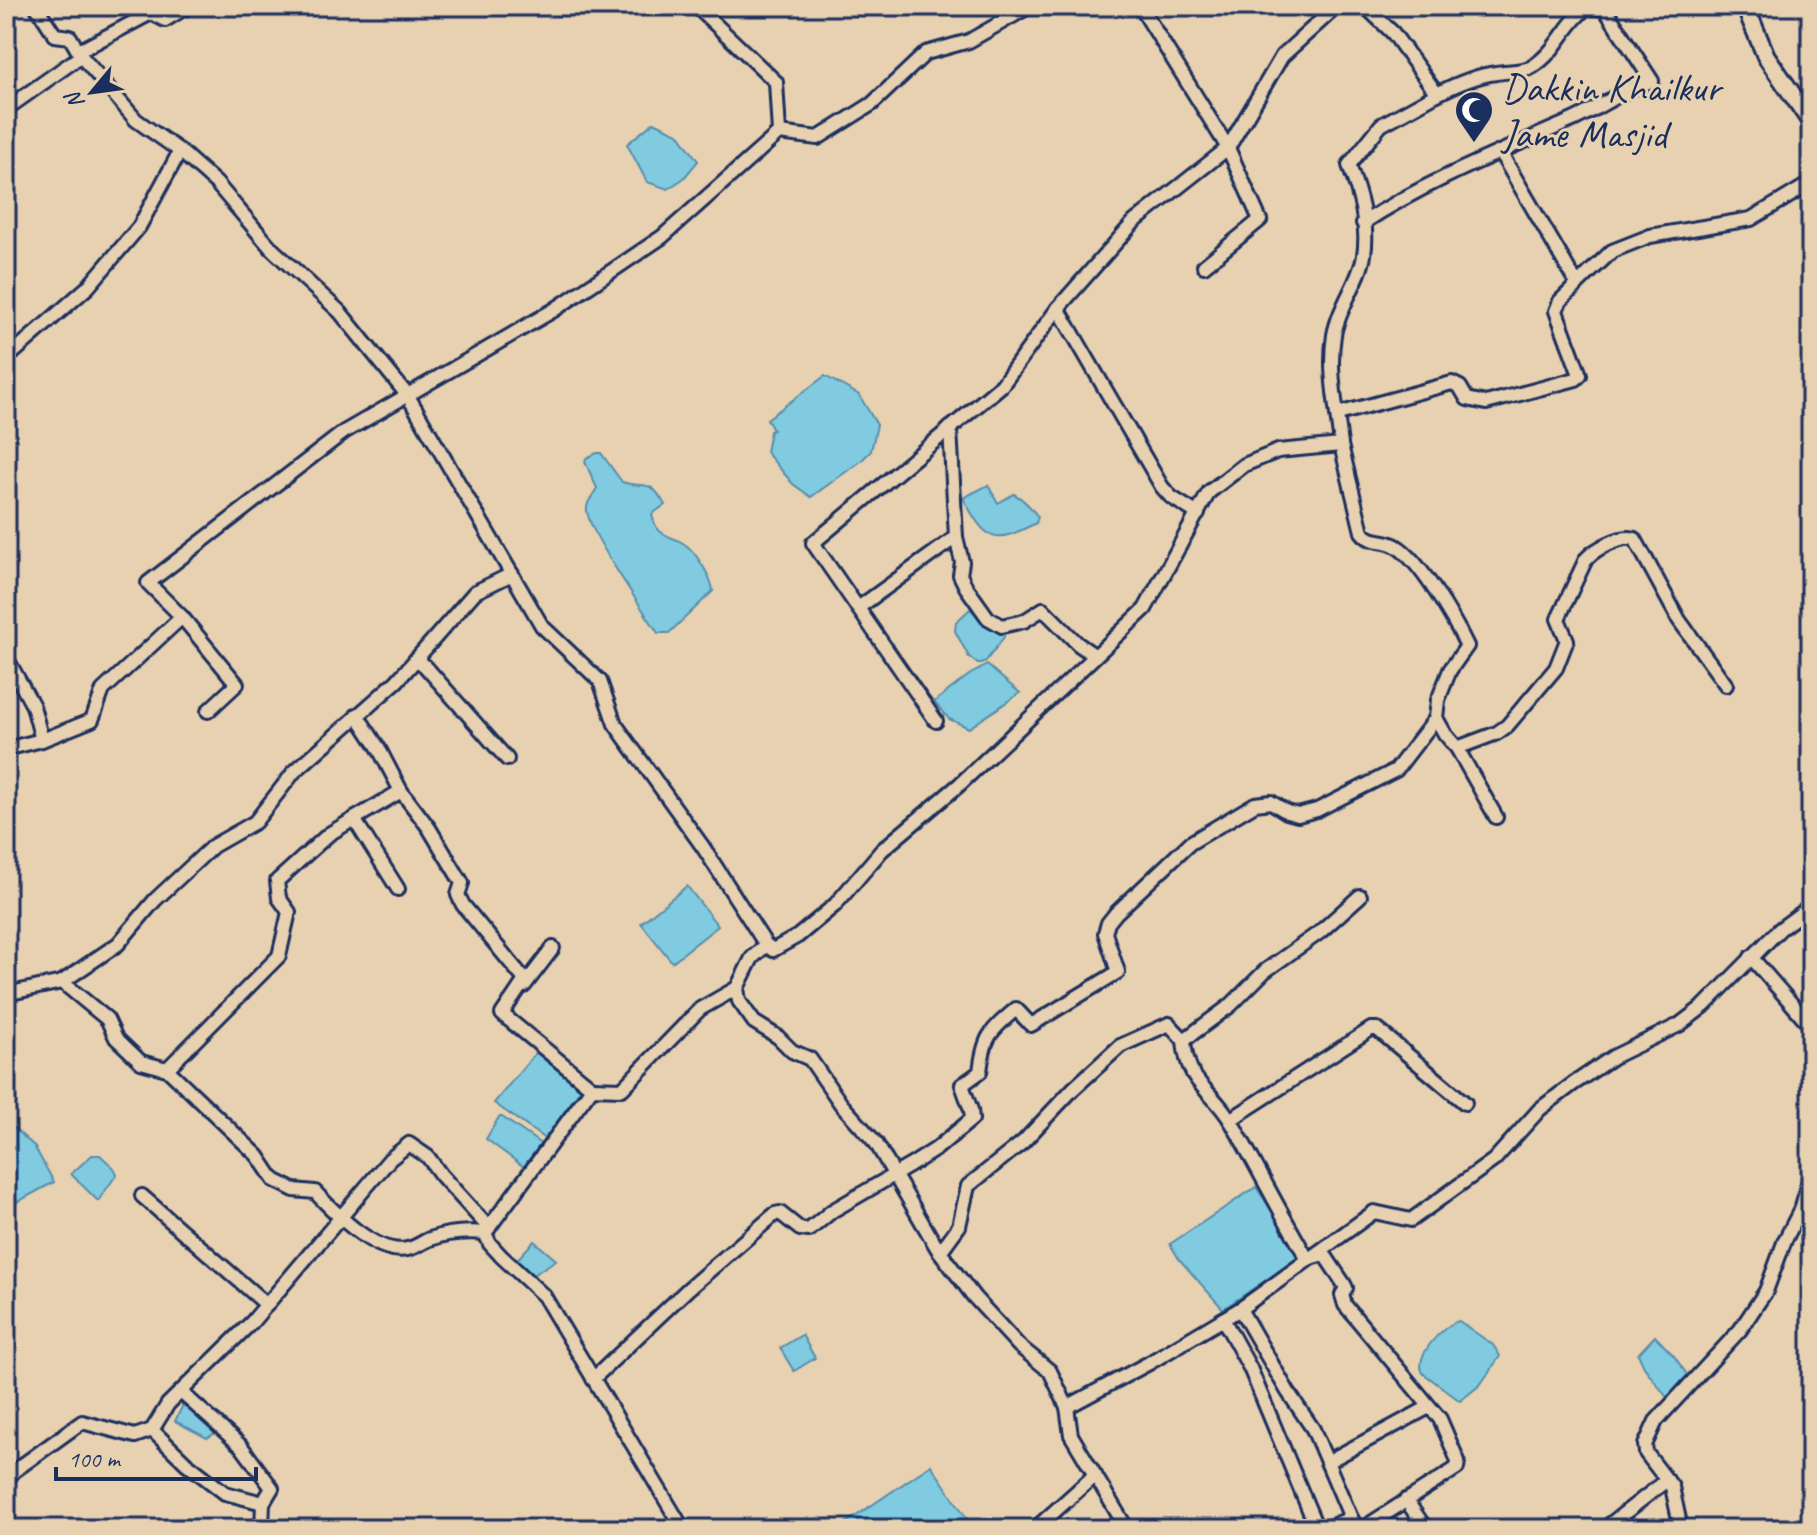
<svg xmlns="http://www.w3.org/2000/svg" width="1817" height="1535" viewBox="0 0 1817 1535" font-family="Caveat,sans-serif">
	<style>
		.water { fill: #80cbe0; stroke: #588dac; stroke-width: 2 }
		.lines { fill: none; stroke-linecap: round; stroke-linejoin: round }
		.minor-casing { stroke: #1b2f5e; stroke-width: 18 }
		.tertiary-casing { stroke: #1b2f5e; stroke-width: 22 }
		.minor { stroke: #e7d1b0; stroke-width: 12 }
		.tertiary { stroke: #e7d1b0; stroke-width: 16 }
		.labels { text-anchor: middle; stroke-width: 6; stroke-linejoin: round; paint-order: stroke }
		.poi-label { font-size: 40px; fill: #1b2f5e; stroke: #e7d1b0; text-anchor: start }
	</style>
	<rect width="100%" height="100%" fill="#e7d1b0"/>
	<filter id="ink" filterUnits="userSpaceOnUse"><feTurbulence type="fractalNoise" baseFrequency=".0125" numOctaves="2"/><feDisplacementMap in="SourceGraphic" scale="16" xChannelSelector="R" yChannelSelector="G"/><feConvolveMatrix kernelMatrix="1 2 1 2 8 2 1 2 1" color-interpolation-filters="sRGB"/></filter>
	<g filter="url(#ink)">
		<g class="water">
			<polygon points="654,122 678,133 698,161 684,178 668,189 647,182 627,144"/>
			<polygon points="825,376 859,395 877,425 871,451 861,461 811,497 793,484 766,452 770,431 773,430 767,419"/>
			<path d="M597,453H601L622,482C645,490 649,476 665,505L652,514C656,537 668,534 683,543C695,550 712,578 713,591L669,633H658C643,609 590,535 587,511C586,502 593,496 597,488L585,462L586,458Z"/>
			<path d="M988,485L998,503L1014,494C1025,500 1031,507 1038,517L1036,523C992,546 986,540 963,498Z"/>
			<polygon points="970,609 988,625 1003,628 1004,637 986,661 978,664 969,657 955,631 956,622"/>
			<polygon points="987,665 1020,693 969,728 949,719 934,702 969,675"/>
			<polygon points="687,886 718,926 672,962 641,923"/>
			<polygon points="538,1050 582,1083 580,1090 545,1139 494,1103"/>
			<polygon points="499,1117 502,1117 541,1144 529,1166 524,1167 486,1139"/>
			<polygon points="6,1121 34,1146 54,1182 6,1208"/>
			<polygon points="92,1155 100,1155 114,1168 117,1174 98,1201 71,1174"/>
			<polygon points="1256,1187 1299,1252 1299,1258 1223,1309 1179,1259 1170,1244"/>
			<polygon points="534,1241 556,1260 533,1275 525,1273 515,1262"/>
			<path d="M1459,1321L1493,1345L1500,1356L1480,1385L1460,1401L1423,1373C1413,1357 1443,1325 1459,1321Z"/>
			<polygon points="802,1335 815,1358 794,1371 780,1348"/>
			<polygon points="1655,1336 1674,1356 1690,1379 1671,1400 1668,1399 1644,1367 1638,1354"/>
			<polygon points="187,1403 217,1432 207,1438 175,1421 183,1405"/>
			<polygon points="931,1465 974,1529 837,1529"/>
		</g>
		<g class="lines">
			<g class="minor-casing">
				<g id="minor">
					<path d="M36,6L55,35L70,37L81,56L136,120L180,151L216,183L272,249L340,312L408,396L542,626L600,681L615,724L703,847L766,945L773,950L798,936L835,905L882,850L959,785L1145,609L1209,492L1244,465L1278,451L1341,445L1362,532C1371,544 1384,539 1396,546C1420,560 1455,621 1467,646L1450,670L1438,700L1436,718L1445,734L1457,748L1496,817"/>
					<polyline points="696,6 776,82 779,133"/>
					<polyline points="1140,6 1228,148 1282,56 1337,6"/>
					<polyline points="79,51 151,13 165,20 188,6"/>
					<path d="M1437,94C1456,84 1475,76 1496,73C1507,71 1523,72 1532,67C1557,52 1564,25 1587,7L1606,9"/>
					<polyline points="6,109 81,56"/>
					<polyline points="1500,152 1577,284"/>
					<path d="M1363,223C1426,181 1505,150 1575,119C1601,107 1624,89 1652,81L1603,6"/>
					<polyline points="6,359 88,287 139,227 180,151"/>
					<polyline points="1338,414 1452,383 1460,387 1467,399 1486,403 1576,379 1580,375 1556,311 1560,301 1612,251 1650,236 1751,219 1811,183"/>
					<polyline points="950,428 956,537"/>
					<path d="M1341,445C1337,408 1328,372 1334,335C1339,306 1361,279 1364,255C1369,223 1359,193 1349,165L1381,125L1437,94L1393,33L1365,6"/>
					<polyline points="1198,514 1171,497 1162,487 1058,308 1134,222 1228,148 1260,220 1204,266"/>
					<polyline points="858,608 956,537 962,562 960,575 966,587 988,618 1002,626 1024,621 1043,609 1078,644 1094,655"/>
					<polyline points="182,617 148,583 344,432 554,310 662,237 779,133 818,138 872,104 926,53 969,41 1030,6"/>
					<polyline points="6,657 33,706 42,740"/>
					<polyline points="416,659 425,666 507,759"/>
					<polyline points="357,715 378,747 401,791 429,828 462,883 458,895 463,905 525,980 502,1014 592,1088"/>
					<polyline points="936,721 813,543 1002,385 1058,308"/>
					<path d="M1457,748L1497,733L1507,726L1556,668L1567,640L1558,619L1586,559C1595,549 1622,534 1635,539L1679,620L1726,685"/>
					<polyline points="6,749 42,740 92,720 103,690 182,617 237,684 208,711"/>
					<polyline points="354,819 398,889"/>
					<polyline points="766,945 752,958 737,988 739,1001 754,1022 778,1037 792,1051 810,1059 841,1104 876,1143 937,1248 974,1297 1019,1346 1050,1371 1067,1407 1071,1435 1127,1529"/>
					<polyline points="1751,957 1811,1026"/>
					<polyline points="524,986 553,948"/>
					<polyline points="6,994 62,982"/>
					<path d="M1184,1040C1187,1086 1212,1088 1232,1123C1258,1168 1281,1214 1307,1258"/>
					<polyline points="167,1069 279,956 289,912 279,898 277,881 329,834 401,791"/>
					<polyline points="1230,1120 1371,1029 1377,1029 1465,1103"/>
					<polyline points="142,1196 267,1305"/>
					<path d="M485,1233C465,1231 449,1232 430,1239C422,1242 415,1248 407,1249C376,1256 334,1212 315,1192L294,1190L274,1180L258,1156L167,1069L141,1062L116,1038L107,1019L62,982L118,944L155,900L213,846L255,822L294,772L397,681L475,592L512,574"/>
					<polyline points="485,1233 592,1088 622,1089 700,1009 737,988"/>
					<polyline points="485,1233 490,1244 502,1257 544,1296 683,1529"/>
					<polyline points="940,1252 959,1226 968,1186 1023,1142 1073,1089 1120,1046 1169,1024 1184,1040 1231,1005 1265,971 1320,932 1360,896"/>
					<polyline points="1313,1257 1324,1254 1344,1284 1346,1288 1342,1295 1345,1305 1440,1419 1458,1461 1457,1468 1362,1529"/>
					<polyline points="1240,1309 1288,1392 1313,1429 1351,1518"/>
					<polyline points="1223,1319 1250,1368 1317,1529"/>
					<path d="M593,1379L688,1289L775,1214L780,1213L800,1229L809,1230L832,1211L911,1165L936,1149L972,1119L971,1110L962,1085L980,1072C984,1037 989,1032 1016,1009L1031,1025L1118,972L1105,933L1108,923L1116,913L1190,843L1255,804L1271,802L1287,812L1298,815L1317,810L1396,770L1436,718"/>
					<polyline points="181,1392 241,1446 272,1488 263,1503 262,1529"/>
					<polyline points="1067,1407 1149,1363 1240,1309 1374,1212 1411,1220 1494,1160 1540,1109 1573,1084 1613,1057 1679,1025 1704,1006 1780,929 1811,906"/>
					<polyline points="152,1430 186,1463 225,1493 263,1503"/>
					<polyline points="1327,1462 1429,1407"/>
					<polyline points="6,1481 14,1471 82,1422 135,1436 152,1430 168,1404 252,1322 390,1159 409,1144 428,1157 441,1175 489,1228"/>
					<polyline points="1406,1500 1426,1529"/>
					<polyline points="1035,1529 1095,1475"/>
					<polyline points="1324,1529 1351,1518 1355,1525"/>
					<polyline points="1604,1529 1667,1480"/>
					<polyline points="1681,1529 1672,1487 1646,1453 1645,1445 1656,1421 1740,1330 1766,1291 1785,1240 1802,1207 1811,1172"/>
				</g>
			</g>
			<g class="tertiary-casing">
				<polyline id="tertiary" points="1745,6 1766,56 1811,122"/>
			</g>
			<use href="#minor" class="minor"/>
			<use href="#tertiary" class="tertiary"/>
		</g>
	</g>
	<defs>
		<g id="mosque-pin" transform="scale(2)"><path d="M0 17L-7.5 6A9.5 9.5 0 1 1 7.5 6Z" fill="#1b2f5e" stroke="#e7d1b0"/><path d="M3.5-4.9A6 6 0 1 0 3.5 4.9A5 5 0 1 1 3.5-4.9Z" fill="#fff"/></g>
	</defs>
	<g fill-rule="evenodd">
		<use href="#mosque-pin" x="1474" y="110"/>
	</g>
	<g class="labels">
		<g class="poi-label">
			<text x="1502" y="101">Dakkin Khailkur<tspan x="1502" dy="46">Jame Masjid</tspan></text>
		</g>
	</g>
	<rect width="1817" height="1535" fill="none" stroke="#e7d1b0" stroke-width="32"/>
	<rect x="16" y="16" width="1785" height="1503" fill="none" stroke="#1b2f5e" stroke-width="3" filter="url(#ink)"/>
	<g transform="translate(92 92) rotate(241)" stroke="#e7d1b0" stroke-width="6" paint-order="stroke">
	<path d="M0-6L14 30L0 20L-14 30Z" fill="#1b2f5e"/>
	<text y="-12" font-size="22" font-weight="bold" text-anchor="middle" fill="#1b2f5e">N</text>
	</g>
	<path d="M56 1467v12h200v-12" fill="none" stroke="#1b2f5e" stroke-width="4"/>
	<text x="68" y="1467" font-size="24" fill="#1b2f5e" stroke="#e7d1b0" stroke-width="6" paint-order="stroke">100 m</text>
</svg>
